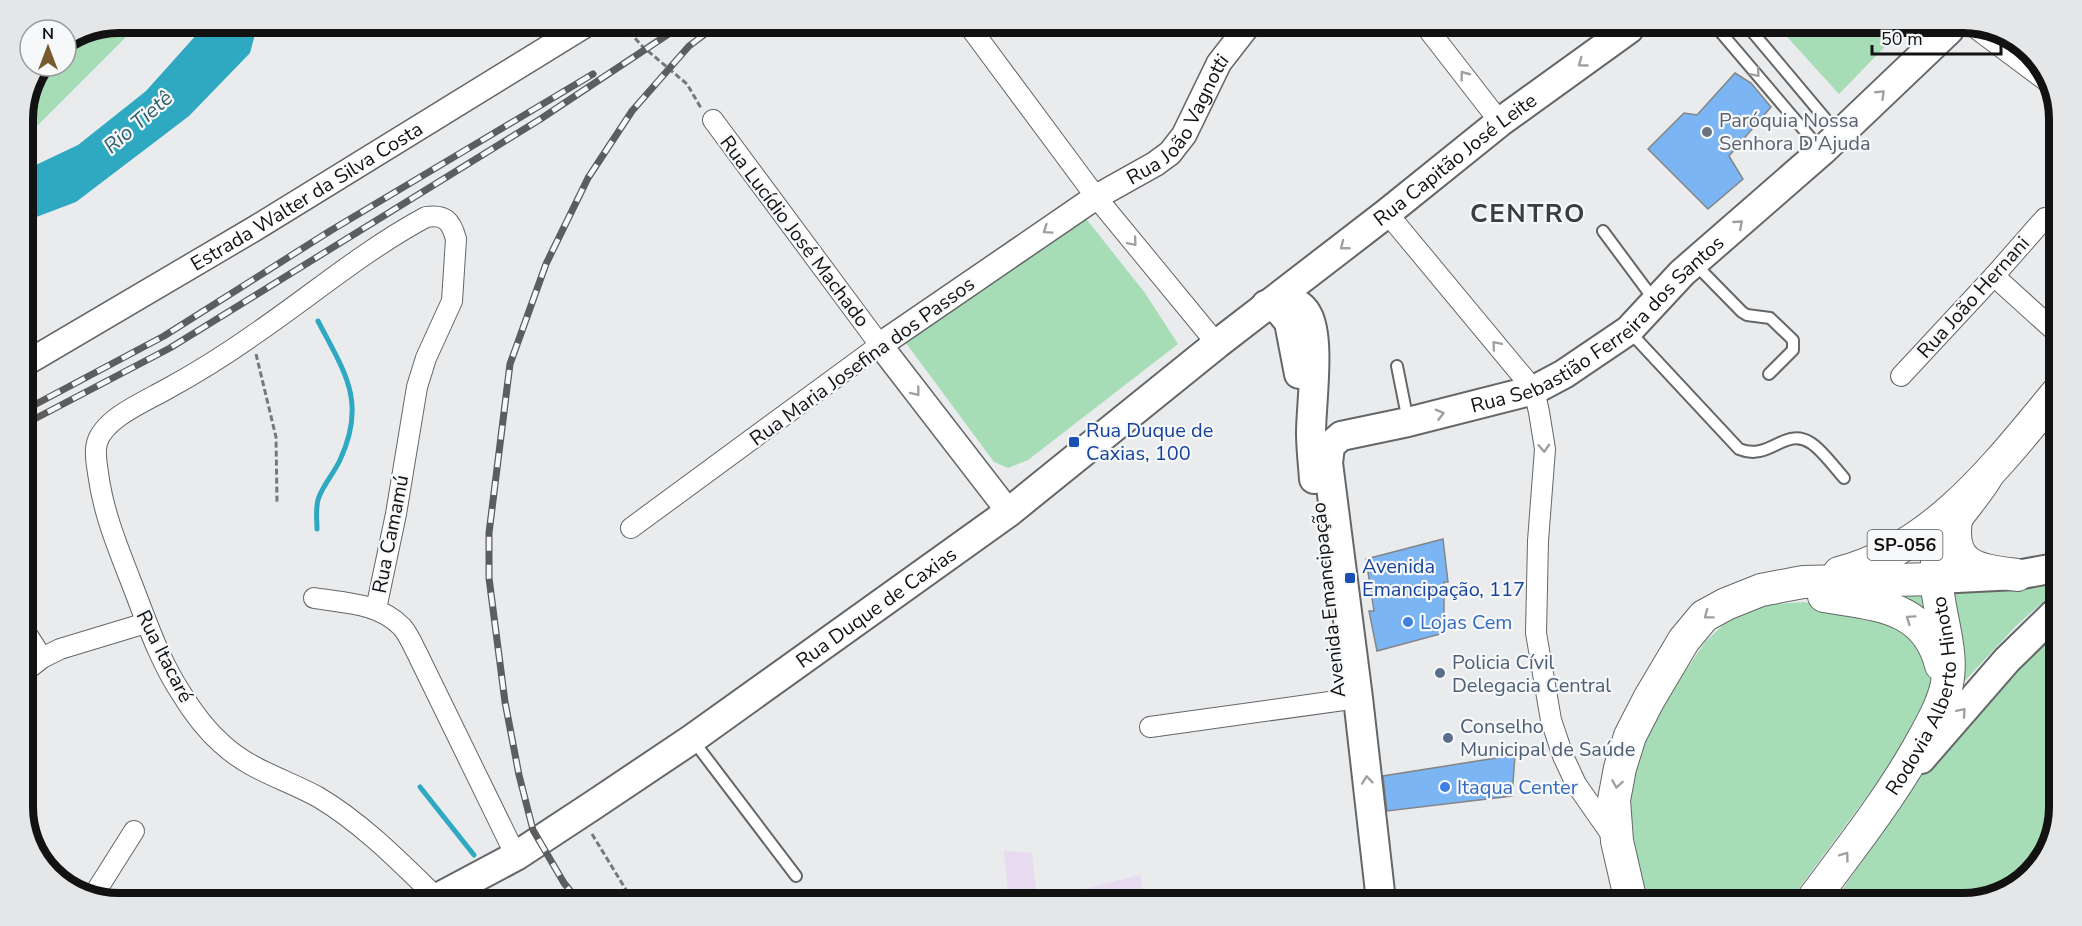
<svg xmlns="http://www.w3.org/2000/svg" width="2082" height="926" viewBox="0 0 2082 926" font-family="'Nunito Sans',sans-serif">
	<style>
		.education { fill: #e9dbef }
		.green { fill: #a6ddb7 }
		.water { fill: #2ea9c1 }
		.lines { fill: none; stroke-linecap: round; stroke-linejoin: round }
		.stream { stroke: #2ea9c1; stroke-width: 5 }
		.building { fill: #7cb5f3; stroke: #848587; stroke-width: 1.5 }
		.service-casing { stroke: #646668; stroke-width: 14 }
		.minor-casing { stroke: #646668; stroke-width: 22 }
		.tertiary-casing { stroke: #646668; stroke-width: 27 }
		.secondary-casing { stroke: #646668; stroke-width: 32 }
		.primary-casing { stroke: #646668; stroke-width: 34 }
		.path { stroke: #777879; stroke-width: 3; stroke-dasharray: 6 3; stroke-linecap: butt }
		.service { stroke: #fff; stroke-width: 10 }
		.minor { stroke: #fff; stroke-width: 20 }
		.tertiary { stroke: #fff; stroke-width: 24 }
		.secondary { stroke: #fff; stroke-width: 28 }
		.primary { stroke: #fff; stroke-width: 32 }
		.rail-casing { stroke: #5c5d5e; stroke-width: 7 }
		.rail { stroke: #f6f8fa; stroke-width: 4.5; stroke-dasharray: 14; stroke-linecap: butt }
		.oneway { stroke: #a0a0a1 }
		.worship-dot { fill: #6b7280; stroke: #f6f8fa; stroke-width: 2 }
		.transit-dot { fill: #1a4fb4; stroke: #f6f8fa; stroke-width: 2 }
		.shop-dot { fill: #3f7fe0; stroke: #f6f8fa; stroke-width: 2 }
		.service-dot { fill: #5c6f8a; stroke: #f6f8fa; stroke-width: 2 }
		.labels { text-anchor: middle; stroke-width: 4.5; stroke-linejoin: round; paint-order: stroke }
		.shield { fill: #f6f8fa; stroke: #565758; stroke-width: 1.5 }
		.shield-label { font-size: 18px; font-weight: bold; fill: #121213 }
		.street-label { font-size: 20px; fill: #121213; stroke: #f6f8fa }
		.worship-label { font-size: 20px; fill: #5b616d; stroke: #f6f8fa; text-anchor: start }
		.transit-label { font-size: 20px; fill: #164399; stroke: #f6f8fa; text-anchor: start }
		.shop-label { font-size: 20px; fill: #366cbe; stroke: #f6f8fa; text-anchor: start }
		.service-label { font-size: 20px; fill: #4e5e75; stroke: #f6f8fa; text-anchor: start }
		.water-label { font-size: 21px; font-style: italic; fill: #2e5e69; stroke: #f6f8fa }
		.district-label { font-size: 26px; font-weight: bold; letter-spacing: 1.5px; fill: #3b3d3e; stroke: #f6f8fa }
		.rim { fill: none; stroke: #121213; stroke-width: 8 }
	</style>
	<rect width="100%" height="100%" fill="#e9ebed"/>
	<g class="education">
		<polygon points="1004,851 1032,853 1037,900 1009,900"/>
		<polygon points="1140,875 1144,900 1039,900"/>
	</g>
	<g class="green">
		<polygon points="119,23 140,23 36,127 23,132 23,113 44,66 66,66 66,44"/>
		<polygon points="1780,29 1901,30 1839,94"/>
		<polygon points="1084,216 1145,293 1178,344 1028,460 1008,468 994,462 903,339"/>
		<polygon points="2055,572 2055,591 2016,626 1960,686 1939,583"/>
		<polygon points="1920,583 1927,613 1862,586"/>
		<polygon points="1804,602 1882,615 1903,621 1937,666 1925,718 1788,903 1639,902 1620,829 1626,773 1666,700 1705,642 1723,625 1746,610 1763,605"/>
		<polygon points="2054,626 2052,844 2016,887 1963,903 1833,903 1918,780 1967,719"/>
	</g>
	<polygon class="water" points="207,23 258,23 250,53 189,116 76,202 23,222 23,171 78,145 146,91"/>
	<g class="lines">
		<g class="stream">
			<path d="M317,529C317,519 315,506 319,497C324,484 334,473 340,460C367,402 345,373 318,321"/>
			<polyline points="420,787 474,855"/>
			<polyline points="496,892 500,898"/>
		</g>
	</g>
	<g class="building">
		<polygon points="1735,73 1751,83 1771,107 1729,156 1743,179 1708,209 1648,149 1684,113 1697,115"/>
		<polygon points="1443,539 1448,582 1444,582 1444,633 1377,651 1369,611 1374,611 1366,559"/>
		<polygon points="1515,755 1512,796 1387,811 1383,776"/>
	</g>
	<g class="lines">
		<g class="service-casing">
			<g id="service">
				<polyline points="1718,29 1821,150"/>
				<polyline points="1750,29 1839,135"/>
				<polyline points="1603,231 1655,301"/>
				<polyline points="1694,263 1742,312 1747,315 1770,318 1793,340 1793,350 1769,374"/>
				<path d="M1629,331L1739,449C1770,462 1784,426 1811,443C1822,450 1835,468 1844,478"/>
				<polyline points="1397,366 1408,421"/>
				<polyline points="692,739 796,876"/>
			</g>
		</g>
		<g class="minor-casing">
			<g id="minor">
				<polyline points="969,26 1096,197 1217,344"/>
				<polyline points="1427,28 1500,122"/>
				<polyline points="1978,30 2049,83"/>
				<polyline points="1387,213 1534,390 1539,412 1545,449 1538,541 1536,633 1551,720 1563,756 1576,784 1613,837"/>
				<polyline points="1994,276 2057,333"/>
				<polyline points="1901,376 1994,276 2045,218"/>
				<polyline points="631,528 880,345 713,120"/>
				<path d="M314,598C345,603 379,603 402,627C408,634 412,643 416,651L516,856"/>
				<path d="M376,609L396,514L417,387L426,358L452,301L456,239C451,221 445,214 426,217C363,251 311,296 252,336C225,355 196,373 167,389C146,401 104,418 97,443C94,453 97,464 98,473C103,511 116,543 130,579C145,617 158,658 181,693C192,711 206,730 222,744C250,770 285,779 318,797C362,823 400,862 436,897"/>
				<polyline points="23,628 42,658"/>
				<polyline points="23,673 42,658 60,649 146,623"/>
				<polyline points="1150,727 1358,698"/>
				<polyline points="93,896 134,831"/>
			</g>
		</g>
		<g class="tertiary-casing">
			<g id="tertiary">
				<path id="s1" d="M23,365L254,229L587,24"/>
				<path id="s2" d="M1009,512L880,345L1096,197L1155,164L1170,153L1184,135L1219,63L1247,27"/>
			</g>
		</g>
		<g class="secondary-casing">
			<g id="secondary">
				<path d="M1266,305C1281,301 1298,298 1307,314C1321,337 1311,405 1311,433C1311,448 1313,464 1314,479"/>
				<polyline points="1266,305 1279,310 1289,322 1299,374"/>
				<polyline points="1937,579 2017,575 2055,568"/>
				<polyline points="1921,759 2007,660 2054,614"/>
				<path id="s3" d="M439,897L516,856L592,806L692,739L1009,512L1217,344L1387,213L1500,122L1629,29"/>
				<path id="s4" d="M1381,901L1358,698L1328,463L1330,446L1341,436L1408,422L1534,390L1564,374L1629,330L1682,273L1822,151L1949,30"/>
			</g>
		</g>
		<g class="primary-casing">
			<g id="primary">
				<path d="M1956,520C1949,568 1979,570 2017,575"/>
				<path d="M1839,573C1935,548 1996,466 2057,393"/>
				<path d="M1824,596C1876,605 1926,605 1941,665"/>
				<polyline points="1631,902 1617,841 1614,800 1620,768 1630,736 1649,699 1684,640 1704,616 1726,604 1761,590 1803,582 1937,579"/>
				<path id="s5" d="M1810,903C1847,853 1886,804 1917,750C1928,730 1940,711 1946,688C1958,642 1926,594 1940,548C1949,521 1973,500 1987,476"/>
			</g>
		</g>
		<g class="path">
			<polyline points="623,25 642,46 687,84 701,108"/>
			<polyline points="606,30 619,24"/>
			<polyline points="256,354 276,437 277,503"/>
			<polyline points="592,834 631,898"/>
		</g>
		<use href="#service" class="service"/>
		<use href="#minor" class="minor"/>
		<use href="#tertiary" class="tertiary"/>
		<use href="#secondary" class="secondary"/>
		<use href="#primary" class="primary"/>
		<g class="rail-casing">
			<g id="rail">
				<polyline points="23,411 164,336 330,231 593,74"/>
				<polyline points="23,425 170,348 539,120 682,25"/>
				<polyline points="576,898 564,883 533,830 519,775 505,702 489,578 489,533 510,364 546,264 588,178 632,111 689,46 717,25"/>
			</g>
		</g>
		<use href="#rail" class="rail"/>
	</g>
	<defs><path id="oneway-chevron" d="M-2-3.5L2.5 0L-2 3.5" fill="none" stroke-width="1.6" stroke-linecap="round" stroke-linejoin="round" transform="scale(1.5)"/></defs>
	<g class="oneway">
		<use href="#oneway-chevron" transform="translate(1582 63) rotate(144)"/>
		<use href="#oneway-chevron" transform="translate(1756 73) rotate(50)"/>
		<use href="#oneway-chevron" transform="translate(1464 75) rotate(-127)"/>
		<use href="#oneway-chevron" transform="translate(1881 94) rotate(-44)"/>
		<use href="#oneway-chevron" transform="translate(1739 224) rotate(-41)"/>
		<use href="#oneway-chevron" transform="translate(1047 230) rotate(145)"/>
		<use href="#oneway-chevron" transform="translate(1133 242) rotate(50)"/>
		<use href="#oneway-chevron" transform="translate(1344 246) rotate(142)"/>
		<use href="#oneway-chevron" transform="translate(1496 345) rotate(-130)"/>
		<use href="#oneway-chevron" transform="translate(916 392) rotate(52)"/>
		<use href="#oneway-chevron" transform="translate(1440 414) rotate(-14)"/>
		<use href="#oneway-chevron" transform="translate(1544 448) rotate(87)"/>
		<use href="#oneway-chevron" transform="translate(1708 615) rotate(143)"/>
		<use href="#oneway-chevron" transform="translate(1910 619) rotate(-145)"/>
		<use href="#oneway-chevron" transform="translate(1962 712) rotate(-49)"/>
		<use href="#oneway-chevron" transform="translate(1367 780) rotate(-96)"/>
		<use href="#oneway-chevron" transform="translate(1617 784) rotate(99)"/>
		<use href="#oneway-chevron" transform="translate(1845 856) rotate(-54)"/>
	</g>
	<circle class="worship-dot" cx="1707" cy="132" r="6"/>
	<g class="transit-dot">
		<rect x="1068" y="436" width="12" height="12" rx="3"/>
		<rect x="1344" y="572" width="12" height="12" rx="3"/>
	</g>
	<g class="shop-dot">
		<circle cx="1408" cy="622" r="6"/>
		<circle cx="1445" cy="787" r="6"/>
	</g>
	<g class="service-dot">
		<circle cx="1440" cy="673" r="6"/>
		<circle cx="1448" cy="738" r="6"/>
	</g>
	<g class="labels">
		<rect class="shield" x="1867.5" y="530" width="75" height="30" rx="4.5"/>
		<g class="shield-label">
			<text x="1905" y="551">SP-056</text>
		</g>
		<g class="street-label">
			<text dy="7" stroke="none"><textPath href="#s2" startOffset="590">Rua João Vagnotti</textPath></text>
			<text dy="7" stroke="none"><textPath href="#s3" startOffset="1257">Rua Capitão José Leite</textPath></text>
			<text dy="7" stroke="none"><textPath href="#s1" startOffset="330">Estrada Walter da Silva Costa</textPath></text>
			<text transform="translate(795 231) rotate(53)" y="7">Rua Lucídio José Machado</text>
			<text transform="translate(1973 297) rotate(-48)" y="7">Rua João Hernani</text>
			<text dy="7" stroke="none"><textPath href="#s4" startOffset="760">Rua Sebastião Ferreira dos Santos</textPath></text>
			<text transform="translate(862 361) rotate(-36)" y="7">Rua Maria Josefina dos Passos</text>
			<text transform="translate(390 534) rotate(-79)" y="7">Rua Camamú</text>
			<text transform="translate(1328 600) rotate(-96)" y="7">Avenida Emancipação</text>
			<text dy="7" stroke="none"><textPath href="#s3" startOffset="525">Rua Duque de Caxias</textPath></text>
			<text transform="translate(165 656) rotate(63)" y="7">Rua Itacaré</text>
			<text dy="7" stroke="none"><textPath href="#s5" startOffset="242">Rodovia Alberto Hinoto</textPath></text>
		</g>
		<g class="worship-label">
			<text x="1719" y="127">Paróquia Nossa<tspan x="1719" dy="23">Senhora D'Ajuda</tspan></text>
		</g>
		<g class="transit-label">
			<text x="1086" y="437">Rua Duque de<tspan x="1086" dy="23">Caxias, 100</tspan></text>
			<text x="1362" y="573">Avenida<tspan x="1362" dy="23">Emancipação, 117</tspan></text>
		</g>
		<g class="shop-label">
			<text x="1420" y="629">Lojas Cem</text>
			<text x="1457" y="794">Itaqua Center</text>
		</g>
		<g class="service-label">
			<text x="1452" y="669">Policia Cívil<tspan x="1452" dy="23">Delegacia Central</tspan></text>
			<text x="1460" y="733">Conselho<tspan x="1460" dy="23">Municipal de Saúde</tspan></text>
		</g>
		<g class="water-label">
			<text transform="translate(138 122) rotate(-41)" y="7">Rio Tietê</text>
		</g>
		<g class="district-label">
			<text x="1528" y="222">CENTRO</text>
		</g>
	</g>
	<path d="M0 0H2082V926H0ZM119 33H1963A86 86 0 0 1 2049 119V807A86 86 0 0 1 1963 893H119A86 86 0 0 1 33 807V119A86 86 0 0 1 119 33Z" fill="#e4e6e8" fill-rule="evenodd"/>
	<path class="rim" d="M119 33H1963A86 86 0 0 1 2049 119V807A86 86 0 0 1 1963 893H119A86 86 0 0 1 33 807V119A86 86 0 0 1 119 33Z"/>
	<g transform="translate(48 48)"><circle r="28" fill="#f6f8fa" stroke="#9b9c9e" stroke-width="1.5"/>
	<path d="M0-4.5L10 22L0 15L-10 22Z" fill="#775a2d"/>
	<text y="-9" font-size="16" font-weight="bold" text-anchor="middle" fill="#121213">N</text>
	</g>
	<path d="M1872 45v9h129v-9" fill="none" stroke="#121213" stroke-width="3"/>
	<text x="1881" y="45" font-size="18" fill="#121213" stroke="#f6f8fa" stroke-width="4.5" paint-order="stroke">50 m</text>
</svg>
